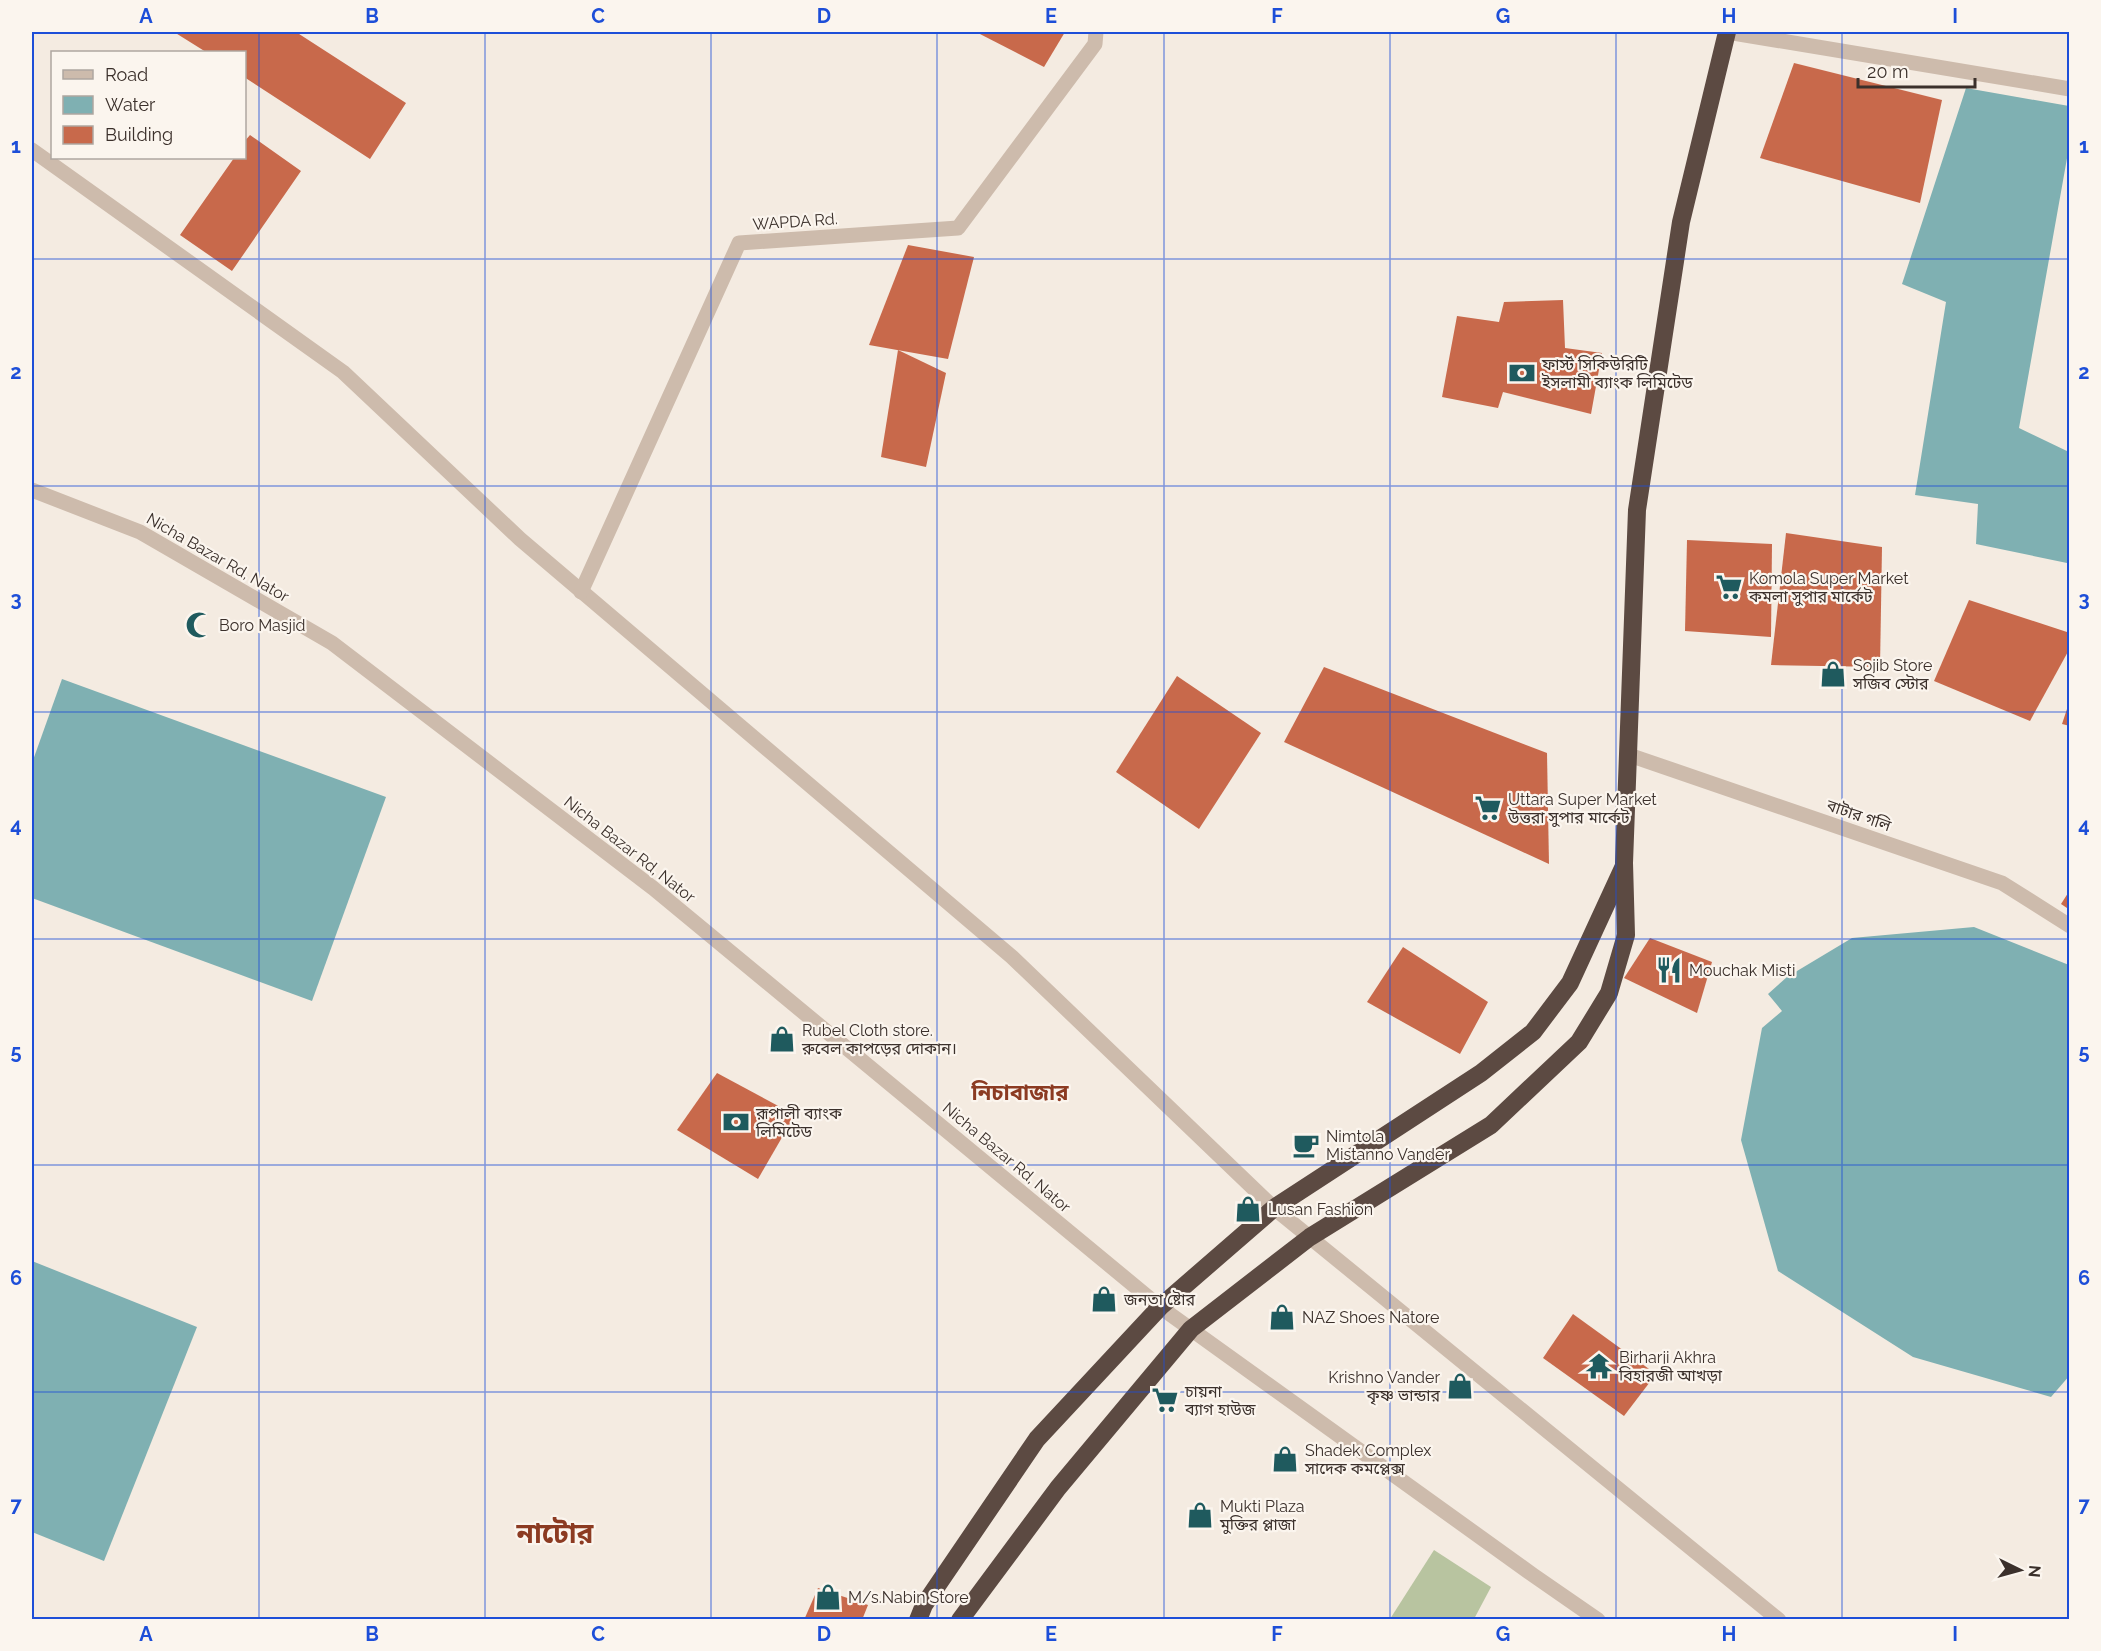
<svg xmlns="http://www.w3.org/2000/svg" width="2101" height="1651" viewBox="0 0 2101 1651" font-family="Raleway,'Noto Sans Bengali',sans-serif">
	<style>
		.green { fill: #b8c4a0 }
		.water { fill: #7fb0b2 }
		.building { fill: #c8694b }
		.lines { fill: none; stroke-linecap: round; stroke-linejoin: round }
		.lane { stroke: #cdbbac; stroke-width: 15 }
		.street { stroke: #cdbbac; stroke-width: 15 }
		.highway { stroke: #5c4a42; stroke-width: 18 }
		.grid { fill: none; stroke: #1d4ed8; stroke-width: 1.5; stroke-opacity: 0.55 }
		.labels { text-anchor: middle; stroke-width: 4.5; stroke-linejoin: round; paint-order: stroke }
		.street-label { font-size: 16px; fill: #3b302b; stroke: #fbf5ee }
		.poi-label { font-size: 16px; fill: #3b302b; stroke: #fbf5ee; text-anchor: start }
		.district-label { font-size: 22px; font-weight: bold; fill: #8c3b22; stroke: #fbf5ee }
		.town-label { font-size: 28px; font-weight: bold; fill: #8c3b22; stroke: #fbf5ee }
		.neatline { fill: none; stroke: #1d4ed8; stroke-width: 2 }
		.grid-label { font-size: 20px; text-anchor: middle; font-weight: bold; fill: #1d4ed8 }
	</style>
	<rect width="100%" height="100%" fill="#f4ebe1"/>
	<polygon class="green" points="1434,1550 1491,1587 1474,1619 1390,1619"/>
	<g class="water">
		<polygon points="1966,88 2069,106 2069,147 2019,428 2069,452 2070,555 2067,563 1976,544 1978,504 1915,495 1946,302 1902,284"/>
		<polygon points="62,679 386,797 312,1001 32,898 32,763"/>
		<polygon points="1974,927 2069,965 2070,1375 2051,1397 1913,1357 1778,1271 1741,1140 1762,1028 1782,1011 1768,994 1787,977 1852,938"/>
		<polygon points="32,1261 197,1327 104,1561 32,1532"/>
	</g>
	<g class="building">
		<polygon points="174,32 296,32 406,103 370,159 244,77 244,52 206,52"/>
		<polygon points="976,32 1065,32 1044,67"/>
		<polygon points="1794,63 1942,100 1920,203 1760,158"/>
		<polygon points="250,135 301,171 232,271 180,235 234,158 244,158 244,142"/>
		<polygon points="908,245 974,257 948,359 869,345"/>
		<polygon points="1563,300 1565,348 1602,353 1591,414 1503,392 1498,408 1442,397 1457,316 1499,322 1504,302"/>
		<polygon points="898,350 946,373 926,467 881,457"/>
		<polygon points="1786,533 1882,547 1880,667 1771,665"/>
		<polygon points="1687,540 1772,544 1771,637 1685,631"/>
		<polygon points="1969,600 2070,633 2070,648 2030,721 1934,681"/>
		<polygon points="1324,667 1547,753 1549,864 1284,742"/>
		<polygon points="1177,676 1261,733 1199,829 1116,772"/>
		<polygon points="2069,703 2070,703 2070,726 2062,724"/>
		<polygon points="2070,890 2070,910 2061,904"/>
		<polygon points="1650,938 1712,962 1697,1013 1624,978"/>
		<polygon points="1403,947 1488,1002 1460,1054 1367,1002"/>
		<polygon points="717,1073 795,1115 758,1179 677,1130"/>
		<polygon points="1573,1314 1656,1374 1624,1416 1543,1358"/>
		<polygon points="818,1588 868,1605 862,1620 804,1620"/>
	</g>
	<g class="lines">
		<polyline class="lane" points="32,490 140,532 332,643 653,888 1160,1307"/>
		<g class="street">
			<polyline points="1727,32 2070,89"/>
			<polyline points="32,150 343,372 520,539 1012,957 1274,1208 1779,1620"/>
			<polyline points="581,592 739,243 958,228 1095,44 1096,32"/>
			<polyline points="1629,755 2002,883 2070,926"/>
			<polyline points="1160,1307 1533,1575 1598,1620"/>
		</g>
		<g class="highway">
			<polyline points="918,1620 924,1605 1037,1439 1160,1307 1274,1208 1481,1073 1533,1032 1570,983 1623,868"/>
			<polyline points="960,1620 1058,1488 1191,1329 1310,1237 1491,1125 1579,1042 1609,993 1626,935 1624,863 1637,510 1681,222 1727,32"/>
		</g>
	</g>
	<path class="grid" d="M259,32V1620M485,32V1620M711,32V1620M937,32V1620M1164,32V1620M1390,32V1620M1616,32V1620M1842,32V1620M32,259H2070M32,486H2070M32,712H2070M32,939H2070M32,1165H2070M32,1392H2070"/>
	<defs>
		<g id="bank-bare" transform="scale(2.07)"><path d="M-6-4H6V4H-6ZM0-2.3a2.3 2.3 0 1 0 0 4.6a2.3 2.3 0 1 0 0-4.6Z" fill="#1f5a5e" stroke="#fbf5ee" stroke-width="2.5" paint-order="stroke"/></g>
		<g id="supermarket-bare" transform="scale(2.07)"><path d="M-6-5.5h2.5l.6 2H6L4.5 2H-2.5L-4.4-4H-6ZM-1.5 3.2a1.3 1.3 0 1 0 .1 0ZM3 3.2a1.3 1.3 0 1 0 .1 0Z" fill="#1f5a5e" stroke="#fbf5ee" stroke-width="2.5" paint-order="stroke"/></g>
		<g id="mosque-bare" transform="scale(2.07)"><path d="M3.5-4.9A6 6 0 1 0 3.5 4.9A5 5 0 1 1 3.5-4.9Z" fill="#1f5a5e" stroke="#fbf5ee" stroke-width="2.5" paint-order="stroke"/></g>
		<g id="shop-bare" transform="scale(2.07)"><path d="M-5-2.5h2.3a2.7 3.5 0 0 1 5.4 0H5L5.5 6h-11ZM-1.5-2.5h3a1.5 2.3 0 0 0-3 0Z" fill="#1f5a5e" stroke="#fbf5ee" stroke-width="2.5" paint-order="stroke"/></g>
		<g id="restaurant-bare" transform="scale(2.07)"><path d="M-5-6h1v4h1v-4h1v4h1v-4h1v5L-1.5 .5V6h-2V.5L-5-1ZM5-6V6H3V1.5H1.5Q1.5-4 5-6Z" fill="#1f5a5e" stroke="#fbf5ee" stroke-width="2.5" paint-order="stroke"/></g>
		<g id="cafe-bare" transform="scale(2.07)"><path d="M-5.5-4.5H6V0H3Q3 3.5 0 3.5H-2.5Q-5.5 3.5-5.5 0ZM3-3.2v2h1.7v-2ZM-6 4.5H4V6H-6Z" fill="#1f5a5e" stroke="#fbf5ee" stroke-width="2.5" paint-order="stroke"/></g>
		<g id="temple-bare" transform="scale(2.07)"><path d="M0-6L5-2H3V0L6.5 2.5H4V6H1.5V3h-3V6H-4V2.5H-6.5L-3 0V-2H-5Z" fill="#1f5a5e" stroke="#fbf5ee" stroke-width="2.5" paint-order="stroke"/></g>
	</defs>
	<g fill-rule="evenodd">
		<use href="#bank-bare" x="1522" y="373"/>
		<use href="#supermarket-bare" x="1729" y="587"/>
		<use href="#mosque-bare" x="199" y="625"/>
		<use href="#shop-bare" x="1833" y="674"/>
		<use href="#supermarket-bare" x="1488" y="808"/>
		<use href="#restaurant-bare" x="1669" y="970"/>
		<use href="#shop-bare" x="782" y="1039"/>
		<use href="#bank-bare" x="736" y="1122"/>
		<use href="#cafe-bare" x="1306" y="1145"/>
		<use href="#shop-bare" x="1248" y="1209"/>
		<use href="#shop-bare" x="1104" y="1299"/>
		<use href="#shop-bare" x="1282" y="1317"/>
		<use href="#temple-bare" x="1599" y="1366"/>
		<use href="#shop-bare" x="1460" y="1386"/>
		<use href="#supermarket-bare" x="1165" y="1400"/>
		<use href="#shop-bare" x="1285" y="1459"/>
		<use href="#shop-bare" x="1200" y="1515"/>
		<use href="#shop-bare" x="828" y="1597"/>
	</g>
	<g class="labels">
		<g class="street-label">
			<text transform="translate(795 221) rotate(-4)" y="6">WAPDA Rd.</text>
			<text transform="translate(218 557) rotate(30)" y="6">Nicha Bazar Rd, Nator</text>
			<text transform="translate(1859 815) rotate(19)" y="6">বাটার গলি</text>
			<text transform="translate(630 849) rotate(38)" y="6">Nicha Bazar Rd, Nator</text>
			<text transform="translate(1007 1157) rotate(40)" y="6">Nicha Bazar Rd, Nator</text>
		</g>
		<g class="poi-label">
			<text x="1542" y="370">ফার্স্ট সিকিউরিটি<tspan x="1542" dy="18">ইসলামী ব্যাংক লিমিটেড</tspan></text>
			<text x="1749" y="584">Komola Super Market<tspan x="1749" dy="18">কমলা সুপার মার্কেট</tspan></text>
			<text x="219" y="631">Boro Masjid</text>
			<text x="1853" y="671">Sojib Store<tspan x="1853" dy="18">সজিব স্টোর</tspan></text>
			<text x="1508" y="805">Uttara Super Market<tspan x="1508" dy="18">উত্তরা সুপার মার্কেট</tspan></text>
			<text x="1689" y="976">Mouchak Misti</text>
			<text x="802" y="1036">Rubel Cloth store.<tspan x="802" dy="18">রুবেল কাপড়ের দোকান।</tspan></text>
			<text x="756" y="1119">রূপালী ব্যাংক<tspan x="756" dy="18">লিমিটেড</tspan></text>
			<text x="1326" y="1142">Nimtola<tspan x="1326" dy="18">Mistanno Vander</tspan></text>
			<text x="1268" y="1215">Lusan Fashion</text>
			<text x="1124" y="1305">জনতা ষ্টোর</text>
			<text x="1302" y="1323">NAZ Shoes Natore</text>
			<text x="1619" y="1363">Birharji Akhra<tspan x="1619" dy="18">বিহারজী আখড়া</tspan></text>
			<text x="1440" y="1383" text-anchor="end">Krishno Vander<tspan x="1440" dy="18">কৃষ্ণ ভান্ডার</tspan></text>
			<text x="1185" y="1397">চায়না<tspan x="1185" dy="18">ব্যাগ হাউজ</tspan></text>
			<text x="1305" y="1456">Shadek Complex<tspan x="1305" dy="18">সাদেক কমপ্লেক্স</tspan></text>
			<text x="1220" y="1512">Mukti Plaza<tspan x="1220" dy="18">মুক্তির প্লাজা</tspan></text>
			<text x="848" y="1603">M/s.Nabin Store</text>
		</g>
		<g class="district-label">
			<text x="1020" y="1100">নিচাবাজার</text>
		</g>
		<g class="town-label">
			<text x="555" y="1543">নাটোর</text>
		</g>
	</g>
	<rect width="2101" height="1651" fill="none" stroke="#fbf5ee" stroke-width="66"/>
	<rect x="51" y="51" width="195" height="108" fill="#fbf5ee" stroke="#aea6a0" stroke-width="1.5"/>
	<rect x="63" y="70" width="30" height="9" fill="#cdbbac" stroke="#aea6a0" stroke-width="1.5"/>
	<text x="105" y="81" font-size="18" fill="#3b302b">Road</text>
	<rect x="63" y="96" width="30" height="18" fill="#7fb0b2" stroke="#aea6a0" stroke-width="1.5"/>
	<text x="105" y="111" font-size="18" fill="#3b302b">Water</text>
	<rect x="63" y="126" width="30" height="18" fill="#c8694b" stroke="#aea6a0" stroke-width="1.5"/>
	<text x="105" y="141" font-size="18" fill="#3b302b">Building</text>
	<g transform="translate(2020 1570) rotate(95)" stroke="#fbf5ee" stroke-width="4.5" paint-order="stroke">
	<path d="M0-4.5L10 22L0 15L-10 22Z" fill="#3b302b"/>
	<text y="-9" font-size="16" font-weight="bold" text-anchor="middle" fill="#3b302b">N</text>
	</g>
	<path d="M1858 78v9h117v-9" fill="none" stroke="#3b302b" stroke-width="3"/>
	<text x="1867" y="78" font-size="18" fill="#3b302b" stroke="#fbf5ee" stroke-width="4.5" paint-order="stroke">20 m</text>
	<rect x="33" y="33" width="2035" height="1585" class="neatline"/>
	<g class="grid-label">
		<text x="146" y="23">A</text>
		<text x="372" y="23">B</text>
		<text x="598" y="23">C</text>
		<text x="824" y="23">D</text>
		<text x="1051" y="23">E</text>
		<text x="1277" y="23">F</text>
		<text x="1503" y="23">G</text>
		<text x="1729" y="23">H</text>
		<text x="1955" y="23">I</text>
		<text x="16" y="153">1</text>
		<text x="2084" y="153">1</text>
		<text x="16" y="379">2</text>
		<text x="2084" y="379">2</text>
		<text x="16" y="606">3</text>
		<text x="2084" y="606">3</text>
		<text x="16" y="832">4</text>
		<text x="2084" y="832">4</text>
		<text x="16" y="1059">5</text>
		<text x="2084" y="1059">5</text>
		<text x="16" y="1285">6</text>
		<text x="2084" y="1285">6</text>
		<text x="16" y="1512">7</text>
		<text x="2084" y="1512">7</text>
		<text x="146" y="1641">A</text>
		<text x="372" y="1641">B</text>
		<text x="598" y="1641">C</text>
		<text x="824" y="1641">D</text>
		<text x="1051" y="1641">E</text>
		<text x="1277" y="1641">F</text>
		<text x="1503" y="1641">G</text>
		<text x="1729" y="1641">H</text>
		<text x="1955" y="1641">I</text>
	</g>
</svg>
